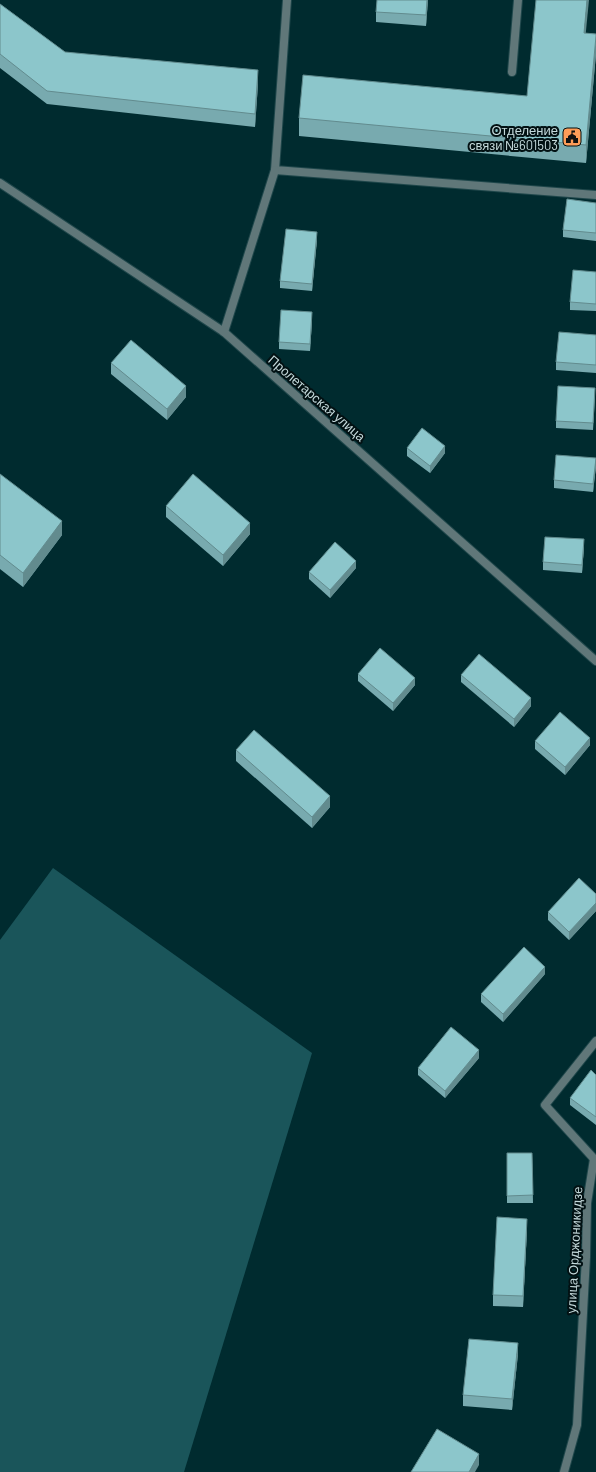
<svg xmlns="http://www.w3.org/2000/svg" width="596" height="1472" viewBox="0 0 596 1472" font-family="Barlow,sans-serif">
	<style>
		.forest { fill: #1a555a }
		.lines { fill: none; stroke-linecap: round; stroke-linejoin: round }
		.lane-casing { stroke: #1f474b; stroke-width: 10 }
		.street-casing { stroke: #1f474b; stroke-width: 10 }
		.lane { stroke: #607779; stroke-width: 8 }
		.street { stroke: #607779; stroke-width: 8 }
		.wall { fill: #78aaaf }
		.shaded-wall { fill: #628b8e }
		.building { fill: #8cc6cb; stroke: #628b8e }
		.labels { text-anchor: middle; stroke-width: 4; stroke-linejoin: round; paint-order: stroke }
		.poi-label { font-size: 13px; fill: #c4d9db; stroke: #021113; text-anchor: end }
		.street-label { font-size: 13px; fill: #c4d9db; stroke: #021113 }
	</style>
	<rect width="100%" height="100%" fill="#002b2f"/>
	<polygon class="forest" points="53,868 312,1053 184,1472 0,1472 0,940"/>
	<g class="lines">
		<g class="lane-casing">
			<g id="lane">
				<polyline points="287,0 275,170 596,195"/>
				<polyline points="512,72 518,0"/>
				<polyline points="224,332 275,170"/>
			</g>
		</g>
		<g class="street-casing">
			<g id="street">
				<polyline points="0,183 224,332 596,661"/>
				<polyline points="596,1041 545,1105 596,1161"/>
				<polyline points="564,1472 577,1425 586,1257 587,1203 594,1159"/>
			</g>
		</g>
		<use href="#lane" class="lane"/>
		<use href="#street" class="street"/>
	</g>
	<g class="wall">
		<polygon points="428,0 426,26 376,22 376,12"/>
		<polygon points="0,4 65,52 258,84 255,127 47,104 0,68"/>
		<polygon points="586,33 596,34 596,54 586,163 299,136 299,118 527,96"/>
		<polygon points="596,203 596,241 563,237 563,230"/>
		<polygon points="317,240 312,291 280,288 280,281"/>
		<polygon points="596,272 596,311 570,310 570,302"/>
		<polygon points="312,320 310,351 279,349 279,342"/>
		<polygon points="596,335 596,373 556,370 556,362"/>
		<polygon points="111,363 186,397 167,420 111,374"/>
		<polygon points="595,396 593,430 556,428 556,421"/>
		<polygon points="407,448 445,453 430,473 407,456"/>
		<polygon points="596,466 593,492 554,488 554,480"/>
		<polygon points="0,474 62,535 23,587 0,569"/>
		<polygon points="166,506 250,534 223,566 166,517"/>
		<polygon points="584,547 582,573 543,570 543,562"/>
		<polygon points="356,568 330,598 309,579 309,572"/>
		<polygon points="358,674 415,685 393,711 358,681"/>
		<polygon points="461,675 531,706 514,727 461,682"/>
		<polygon points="535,741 590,745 565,775 535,749"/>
		<polygon points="236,750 330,807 312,828 236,761"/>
		<polygon points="596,894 596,911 569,940 548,920 548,912"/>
		<polygon points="545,974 503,1022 481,1002 481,994"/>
		<polygon points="479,1058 445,1098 418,1075 418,1068"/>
		<polygon points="596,1075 596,1125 570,1105 570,1098"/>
		<polygon points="507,1153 532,1153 533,1203 507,1203"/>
		<polygon points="527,1230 523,1307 493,1306 493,1295"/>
		<polygon points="518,1354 512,1410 463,1406 463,1395"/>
	</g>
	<g class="shaded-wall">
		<polygon points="427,0 428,0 426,26 426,15"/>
		<polygon points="587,0 589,0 584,51 584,33"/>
		<polygon points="596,36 596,54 586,163 586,145"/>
		<polygon points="258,70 258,84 255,127 255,114"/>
		<polygon points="317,232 317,240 312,291 312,284"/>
		<polygon points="312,312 312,320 310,351 310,344"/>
		<polygon points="186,386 186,397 167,420 167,409"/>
		<polygon points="445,446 445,453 430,473 430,466"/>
		<polygon points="596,458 596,466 593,492 593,484"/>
		<polygon points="62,521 62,535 23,587 23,573"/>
		<polygon points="250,523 250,534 223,566 223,555"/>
		<polygon points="584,539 584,547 582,573 582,565"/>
		<polygon points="356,561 356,568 330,598 330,590"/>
		<polygon points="415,678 415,685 393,711 393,703"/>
		<polygon points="531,698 531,706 514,727 514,719"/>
		<polygon points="590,738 590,745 565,775 565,767"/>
		<polygon points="330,796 330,807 312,828 312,817"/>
		<polygon points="596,903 596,911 569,940 569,932"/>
		<polygon points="545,967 545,974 503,1022 503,1014"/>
		<polygon points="479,1050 479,1058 445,1098 445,1091"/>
		<polygon points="527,1219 527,1230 523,1307 523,1296"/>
		<polygon points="518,1343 518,1354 512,1410 512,1399"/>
		<polygon points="479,1454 479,1465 475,1472 469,1472"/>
	</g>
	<g class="building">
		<polygon points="377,0 427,0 426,15 376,12"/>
		<polygon points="536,0 587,0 584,33 596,34 596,36 586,145 299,118 303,75 527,96"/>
		<polygon points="0,4 65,52 258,70 255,114 47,91 0,54"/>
		<polygon points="567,199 596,203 596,233 563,230"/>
		<polygon points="286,229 317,232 312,284 280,281"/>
		<polygon points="573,270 596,272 596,304 570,302"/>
		<polygon points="281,310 312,312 310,344 279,342"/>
		<polygon points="559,332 596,335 596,365 556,362"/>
		<polygon points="131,340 186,386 167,409 111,363"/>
		<polygon points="558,386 595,388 593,423 556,421"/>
		<polygon points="422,428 445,446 430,466 407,448"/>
		<polygon points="556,455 596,458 593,484 554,480"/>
		<polygon points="0,474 62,521 23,573 0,555"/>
		<polygon points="193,474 250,523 223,555 166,506"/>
		<polygon points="545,537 584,539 582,565 543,562"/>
		<polygon points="335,542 356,561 330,590 309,572"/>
		<polygon points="380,648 415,678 393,703 358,674"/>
		<polygon points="479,654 531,698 514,719 461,675"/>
		<polygon points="560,712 590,738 565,767 535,741"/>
		<polygon points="254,730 330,796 312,817 236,750"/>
		<polygon points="579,878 596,894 596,903 569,932 548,912"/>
		<polygon points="524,947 545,967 503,1014 481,994"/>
		<polygon points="451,1027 479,1050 445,1091 418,1068"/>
		<polygon points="591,1070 596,1075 596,1117 570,1098"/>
		<polygon points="507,1153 532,1153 533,1195 507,1196"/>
		<polygon points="497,1217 527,1219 523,1296 493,1295"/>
		<polygon points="469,1339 518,1343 512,1399 463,1395"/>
		<polygon points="437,1429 479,1454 469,1472 411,1472"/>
	</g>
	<defs>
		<g id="civic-square" transform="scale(1)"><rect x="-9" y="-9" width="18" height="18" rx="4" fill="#fe9c58" stroke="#021113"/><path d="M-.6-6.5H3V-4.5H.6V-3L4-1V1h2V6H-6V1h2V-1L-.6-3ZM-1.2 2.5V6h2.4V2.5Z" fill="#111"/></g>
	</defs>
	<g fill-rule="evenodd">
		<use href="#civic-square" x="572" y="137"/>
	</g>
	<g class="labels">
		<g class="poi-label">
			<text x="558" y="135">Отделение<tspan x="558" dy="15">связи №601503</tspan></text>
		</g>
		<g class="street-label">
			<text transform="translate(317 398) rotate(41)" y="5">Пролетарская улица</text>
			<text transform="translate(574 1250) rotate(-87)" y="5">улица Орджоникидзе</text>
		</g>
	</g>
</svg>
